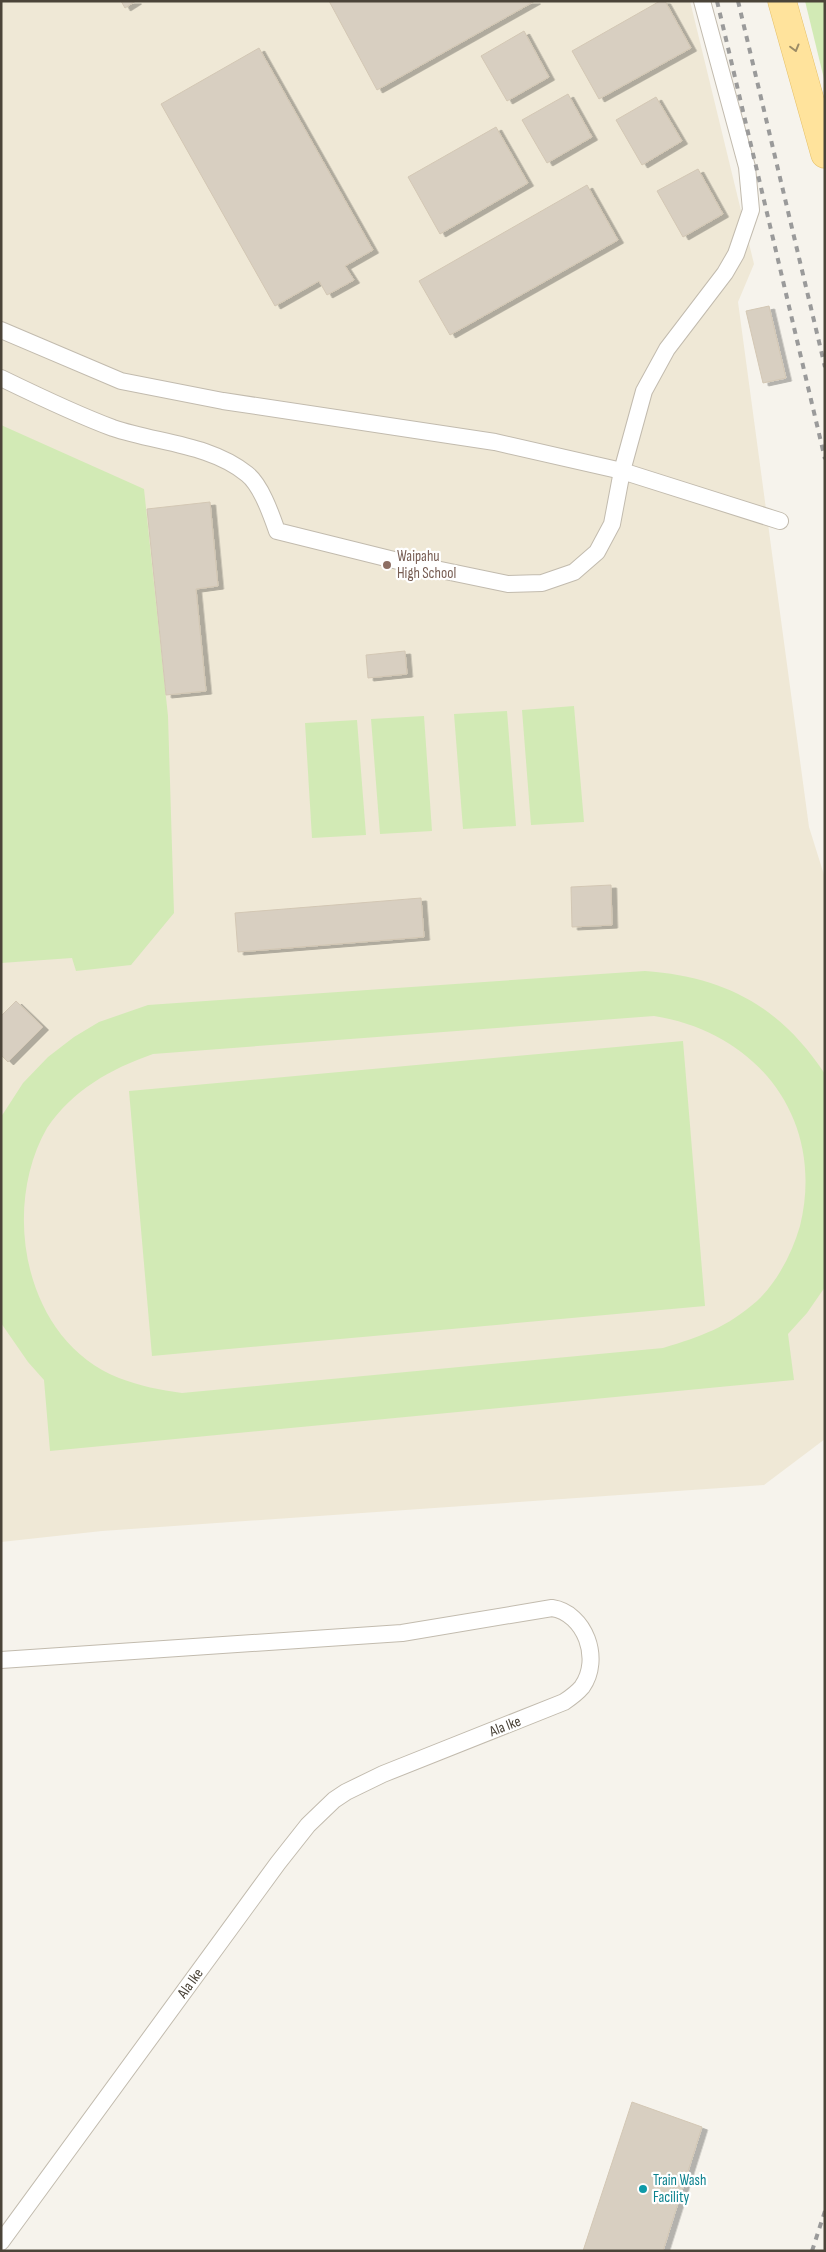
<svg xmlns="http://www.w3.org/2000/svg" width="826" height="2252" viewBox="0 0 826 2252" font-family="'Sofia Sans Condensed',sans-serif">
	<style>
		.education { fill: #efe8d6 }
		.green { fill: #d2eab5; fill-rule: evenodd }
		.building { fill: #d8cfc1; stroke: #d3c7b4; filter: url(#shadow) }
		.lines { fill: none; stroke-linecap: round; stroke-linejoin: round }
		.lane-casing { stroke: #c2bbae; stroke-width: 18 }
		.primary-casing { stroke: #e6c16a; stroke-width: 29 }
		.lane { stroke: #fff; stroke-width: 16 }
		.primary { stroke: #ffe39c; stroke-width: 28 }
		.rail { stroke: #9a9a9a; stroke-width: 4; stroke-dasharray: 6 6; stroke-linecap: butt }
		.oneway { stroke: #9c8c66 }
		.education-dot { fill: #8d6e63; stroke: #fff; stroke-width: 2 }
		.culture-dot { fill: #0f9aa8; stroke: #fff; stroke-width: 2 }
		.labels { text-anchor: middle; stroke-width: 4.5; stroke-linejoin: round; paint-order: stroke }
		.education-label { font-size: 15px; fill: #785e54; stroke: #fff; text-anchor: start }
		.street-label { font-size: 15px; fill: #4b4439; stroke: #fff }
		.culture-label { font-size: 15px; fill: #0d838f; stroke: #fff; text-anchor: start }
	</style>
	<defs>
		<filter id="shadow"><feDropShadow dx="5.5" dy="3" stdDeviation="0" flood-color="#0004"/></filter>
	</defs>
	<rect width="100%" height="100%" fill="#f6f3ec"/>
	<polygon class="education" points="1,1 690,1 754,264 738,302 809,827 825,878 825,1439 764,1485 102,1531 1,1542"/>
	<g class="green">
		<polygon points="805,1 825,1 825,83"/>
		<polygon points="1,425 144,489 168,716 174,913 131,965 76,971 72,958 1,963"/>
		<polygon points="574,706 584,822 531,825 522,710"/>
		<polygon points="507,711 516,826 463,829 454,714"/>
		<polygon points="424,716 432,831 380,834 371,719"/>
		<polygon points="357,720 366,835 312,838 305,723"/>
		<path d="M645,971C725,977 780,1006 825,1074V1287L807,1313L788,1334L794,1380L50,1451L44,1380L28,1362L1,1323V1117L23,1083L48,1057L74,1037L99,1022L148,1005ZM654,1016C758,1032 826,1120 800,1226C792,1253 778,1281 757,1301C726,1328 702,1336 663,1348L182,1393C160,1390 140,1386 119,1378C25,1341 0,1210 47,1128C73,1090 110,1069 153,1054Z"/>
		<polygon points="683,1041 705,1306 152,1356 129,1091"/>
	</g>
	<g class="building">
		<polygon points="121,1 136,1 125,8"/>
		<polygon points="329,1 535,1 377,90"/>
		<polygon points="660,1 665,1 691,48 599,99 572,51"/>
		<polygon points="524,31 549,77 507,101 481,56"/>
		<polygon points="259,48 373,250 345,266 354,280 327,295 319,281 275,306 161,104"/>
		<polygon points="568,94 592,137 547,163 522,120"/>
		<polygon points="656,97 682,141 642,165 616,120"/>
		<polygon points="496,127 528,183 440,234 408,177"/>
		<polygon points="698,169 723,214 683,237 657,191"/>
		<polygon points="587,185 618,240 450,335 419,281"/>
		<polygon points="769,306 786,378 763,383 746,311"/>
		<polygon points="210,502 218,586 196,589 206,691 166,695 147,509"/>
		<polygon points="405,651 407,674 368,678 366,655"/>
		<polygon points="611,885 612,925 572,927 571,887"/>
		<polygon points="421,898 424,937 238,952 235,913"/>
		<polygon points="16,1001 43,1027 8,1062 1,1055 1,1016"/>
		<polygon points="632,2102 702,2127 663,2251 583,2251"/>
	</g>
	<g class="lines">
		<g class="lane-casing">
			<g id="lane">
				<polyline points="1,330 121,381 223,401 495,442 622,471 780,521"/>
				<path d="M1,378C38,396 75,414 113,428C157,443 210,444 247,474C261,485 271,514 277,531L402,562L508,584L542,583L574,572L597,552L612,524L622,471L644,391L667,349L725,273L736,254L751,210L747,167L702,1"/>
				<path d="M1,1660L402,1633L552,1608C585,1613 602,1659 582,1687C577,1693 570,1698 564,1702L383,1774L346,1792L334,1800L308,1825L278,1863L1,2242"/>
			</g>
		</g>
		<g class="primary-casing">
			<polyline id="primary" points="782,1 825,154"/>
		</g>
		<use href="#lane" class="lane"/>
		<use href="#primary" class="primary"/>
		<g class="rail">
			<polyline points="717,1 825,459"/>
			<polyline points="738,1 825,367"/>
			<polyline points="812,2251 825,2211"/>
		</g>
	</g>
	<defs><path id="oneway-chevron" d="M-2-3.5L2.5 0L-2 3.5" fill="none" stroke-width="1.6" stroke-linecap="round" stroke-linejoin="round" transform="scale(1.25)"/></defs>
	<use class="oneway" href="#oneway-chevron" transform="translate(795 48) rotate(75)"/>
	<circle class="education-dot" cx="387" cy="565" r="5"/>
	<circle class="culture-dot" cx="643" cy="2189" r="5"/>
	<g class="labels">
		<g class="education-label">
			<text x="397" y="561">Waipahu<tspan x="397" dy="17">High School</tspan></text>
		</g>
		<g class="street-label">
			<text transform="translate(505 1726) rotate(-21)" y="5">Ala Ike</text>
			<text transform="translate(190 1983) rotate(-54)" y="5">Ala Ike</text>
		</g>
		<g class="culture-label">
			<text x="653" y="2185">Train Wash<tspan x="653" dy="17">Facility</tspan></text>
		</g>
	</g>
	<rect width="826" height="2252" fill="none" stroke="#4b4439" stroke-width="5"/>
</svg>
